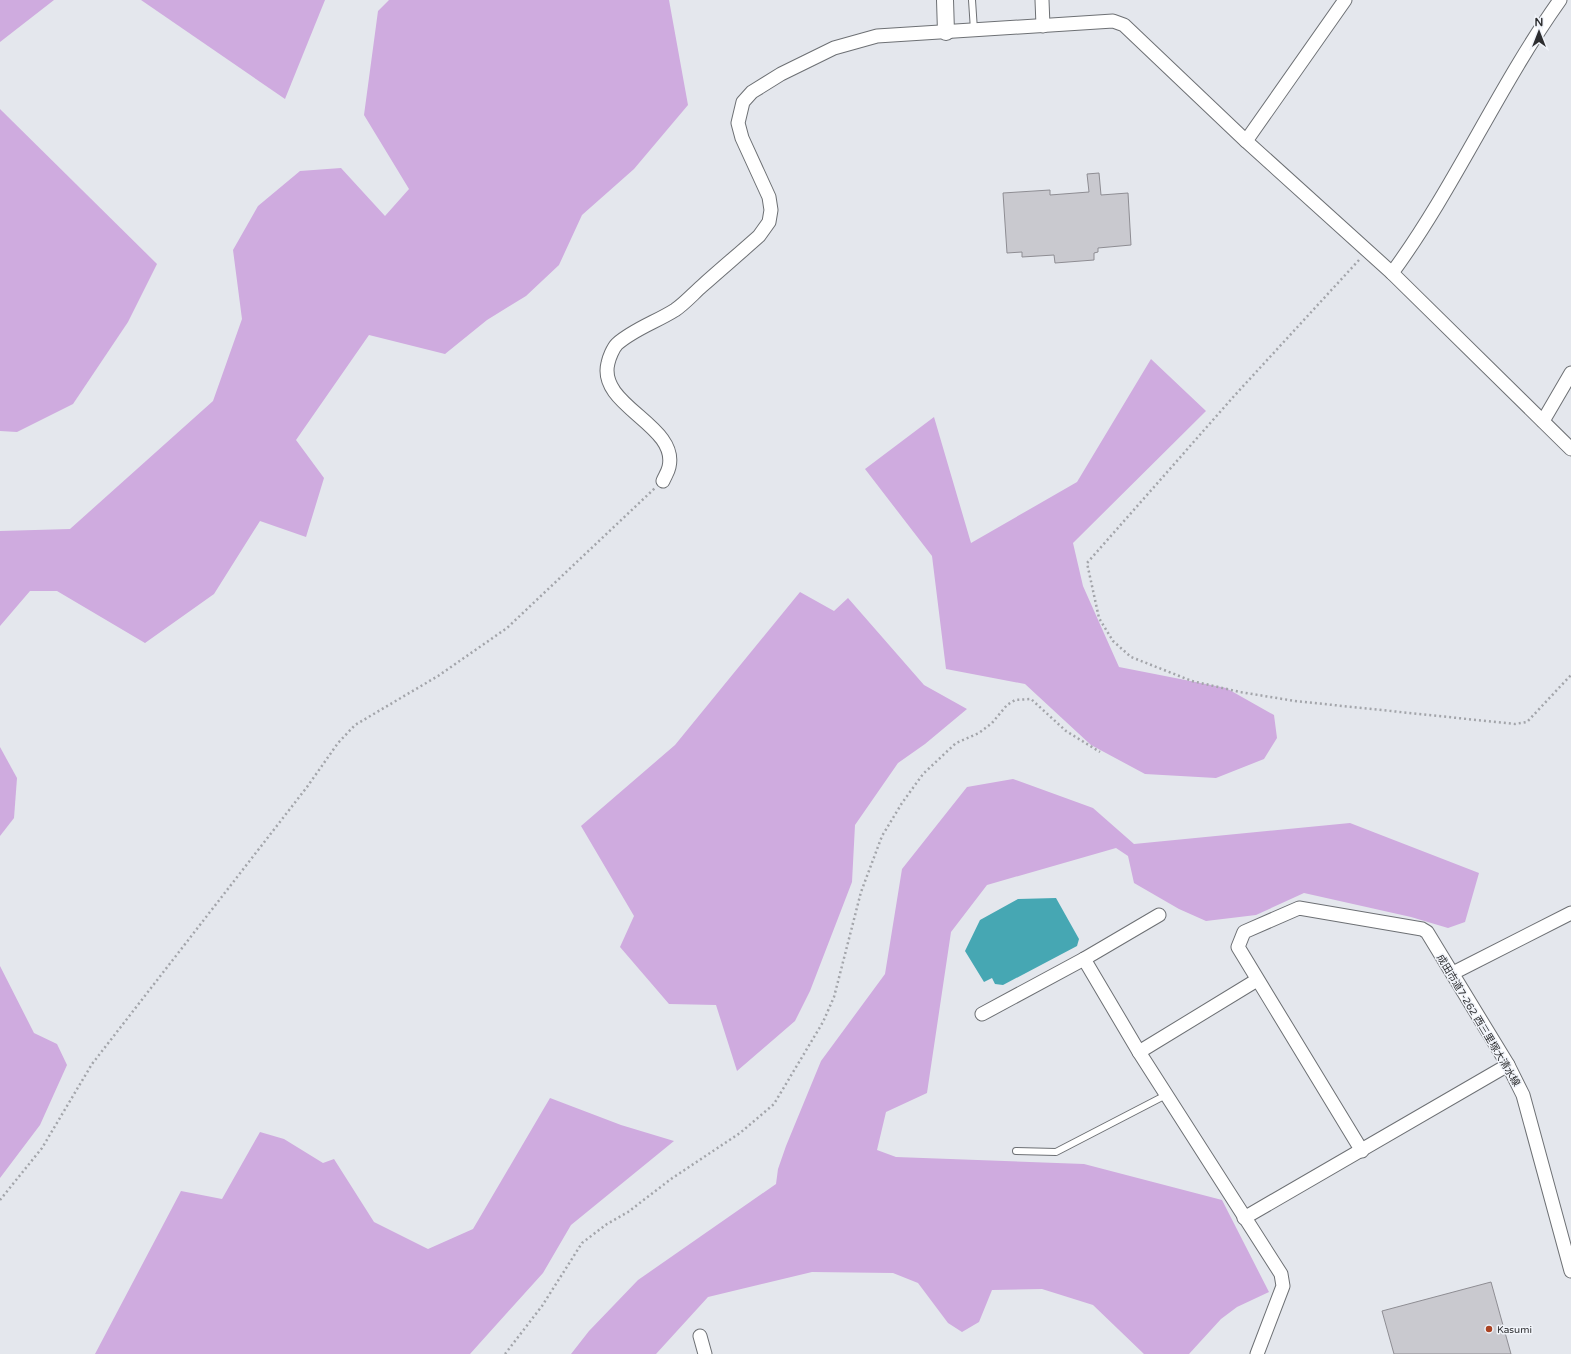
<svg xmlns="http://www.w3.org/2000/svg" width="1571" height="1354" viewBox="0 0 1571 1354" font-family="'Varela Round','Noto Sans JP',sans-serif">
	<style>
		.green { fill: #cfabdf }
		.water { fill: #46a7b3 }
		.building { fill: #c9c9cf; stroke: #8e8d93 }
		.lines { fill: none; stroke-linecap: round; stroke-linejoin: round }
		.service-casing { stroke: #6d7074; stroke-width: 8 }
		.minor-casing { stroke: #6d7074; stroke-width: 15 }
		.tertiary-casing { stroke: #6d7074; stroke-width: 18 }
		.path { stroke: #a3a5aa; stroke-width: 2.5; stroke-dasharray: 2 3; stroke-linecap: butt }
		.service { stroke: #fff; stroke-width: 6 }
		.minor { stroke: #fff; stroke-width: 13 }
		.tertiary { stroke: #fff; stroke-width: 16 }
		.poi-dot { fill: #ab4323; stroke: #f1f4fa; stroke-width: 1.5 }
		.labels { text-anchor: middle; stroke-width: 3; stroke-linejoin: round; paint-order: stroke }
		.street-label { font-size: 10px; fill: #2d2e30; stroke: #f1f4fa }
		.poi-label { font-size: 10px; fill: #2d2e30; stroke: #f1f4fa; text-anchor: start }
	</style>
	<rect width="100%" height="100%" fill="#e4e7ed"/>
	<g class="green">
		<polygon points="0,0 54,0 0,42"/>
		<polygon points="141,0 325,0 285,99"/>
		<polygon points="389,0 669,0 688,105 634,169 582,215 559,265 526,296 487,320 445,354 369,335 296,440 324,478 306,537 260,521 214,594 145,643 57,591 30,591 0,626 0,531 70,529 213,401 242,319 233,250 258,206 300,171 341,168 385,216 409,189 364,115 378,11"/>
		<polygon points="0,109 157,264 128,322 73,404 17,432 0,431"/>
		<polygon points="1151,359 1206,411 1073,543 1083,586 1119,667 1226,688 1274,715 1277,738 1264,759 1216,778 1145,774 1091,745 1025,684 946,669 932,556 865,469 934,417 971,543 1077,482"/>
		<polygon points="800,592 834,611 848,598 924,685 967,709 925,744 898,763 855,825 852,882 810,991 795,1021 737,1071 716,1005 669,1004 620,947 634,916 581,826 675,745"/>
		<polygon points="0,747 17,778 14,818 0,836"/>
		<polygon points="1013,779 1093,808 1134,844 1350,823 1479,873 1465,922 1448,928 1411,917 1304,893 1256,915 1206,921 1179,909 1134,883 1128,856 1116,848 987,885 951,932 927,1093 886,1112 877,1150 896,1157 1084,1164 1222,1200 1269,1292 1237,1307 1221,1319 1189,1354 1144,1354 1093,1305 1042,1289 992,1290 979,1322 962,1332 948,1323 918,1283 893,1273 812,1272 708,1297 656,1354 571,1354 589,1331 638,1280 776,1184 778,1169 786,1146 821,1061 885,974 902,869 967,787"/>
		<polygon points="0,966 34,1033 57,1044 67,1065 40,1125 0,1178"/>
		<polygon points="550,1098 621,1125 674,1141 571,1225 543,1273 470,1354 95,1354 181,1191 222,1199 260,1132 284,1139 323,1163 334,1159 374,1222 428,1249 473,1229"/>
	</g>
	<polygon class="water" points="1056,898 1079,939 1077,946 1003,985 995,984 992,978 984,982 965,951 980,920 1018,899"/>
	<g class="building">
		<polygon points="1099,173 1101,195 1128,193 1131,245 1098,248 1098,252 1094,253 1094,260 1055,263 1054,255 1022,257 1022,252 1007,253 1003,193 1050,190 1050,195 1089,192 1087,174"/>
		<polygon points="1491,1282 1511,1354 1394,1354 1382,1311"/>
	</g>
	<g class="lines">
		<g class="service-casing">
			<g id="service">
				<polyline points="972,0 974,30"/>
				<polyline points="1016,1151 1056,1152 1166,1095"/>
			</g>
		</g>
		<g class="minor-casing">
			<g id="minor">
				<polyline points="1042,0 1043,26"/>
				<polyline points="1246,141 1345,0"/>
				<path d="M1392,273C1455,187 1498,87 1560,0"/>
				<polyline points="1543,421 1571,373"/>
				<path d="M663,481C665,476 668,472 669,467C679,425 597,406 608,363C609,358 613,348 617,344C634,329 656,322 675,310C684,304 693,294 702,286C721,269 740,253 759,236L769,222L771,210L769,197L742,138L738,123L743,102L752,92L781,74L834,48L877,36L1113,21L1124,25L1246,141L1392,273L1571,449"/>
				<polyline points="1084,959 1139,1052 1281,1274 1283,1286 1257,1354"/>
				<polyline points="1453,973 1571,913"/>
				<polyline points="982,1014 1084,959 1159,915"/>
				<polyline points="1139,1052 1257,980"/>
				<polyline points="1362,1151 1238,947 1244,932 1299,908 1422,929 1427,932 1508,1065 1523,1095 1571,1271"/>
				<polyline points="1244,1218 1508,1065"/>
				<polyline points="700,1336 705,1354"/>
			</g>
		</g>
		<g class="tertiary-casing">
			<polyline id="tertiary" points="945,0 946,32"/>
		</g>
		<g class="path">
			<polyline points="1359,260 1235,395 1087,563 1099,618 1113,641 1131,657 1192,681 1240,692 1295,701 1515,724 1527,722 1571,675"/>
			<polyline points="0,1200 42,1148 92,1064 307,787 338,743 355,725 438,676 507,628 655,488"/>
			<polyline points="505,1354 542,1306 582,1243 607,1224 628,1212 671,1179 740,1133 774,1104 823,1022 834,997 861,892 882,836 902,803 923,774 956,743 979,733 992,723 1007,705 1015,700 1031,699 1066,731 1100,752"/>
		</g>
		<use href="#service" class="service"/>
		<use href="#minor" class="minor"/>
		<use href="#tertiary" class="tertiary"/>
	</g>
	<circle class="poi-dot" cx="1489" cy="1329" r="4"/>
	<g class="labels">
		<g class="street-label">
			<text transform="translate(1479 1020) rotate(59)" y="4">成田市道7-262 西三里塚大清水線</text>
		</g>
		<g class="poi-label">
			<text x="1497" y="1333">Kasumi</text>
		</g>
	</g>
	<g transform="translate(1539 32)" stroke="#f1f4fa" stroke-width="3" paint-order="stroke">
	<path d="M0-3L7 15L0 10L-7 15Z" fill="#2d2e30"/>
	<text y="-6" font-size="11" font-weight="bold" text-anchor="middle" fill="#2d2e30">N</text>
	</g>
</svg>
